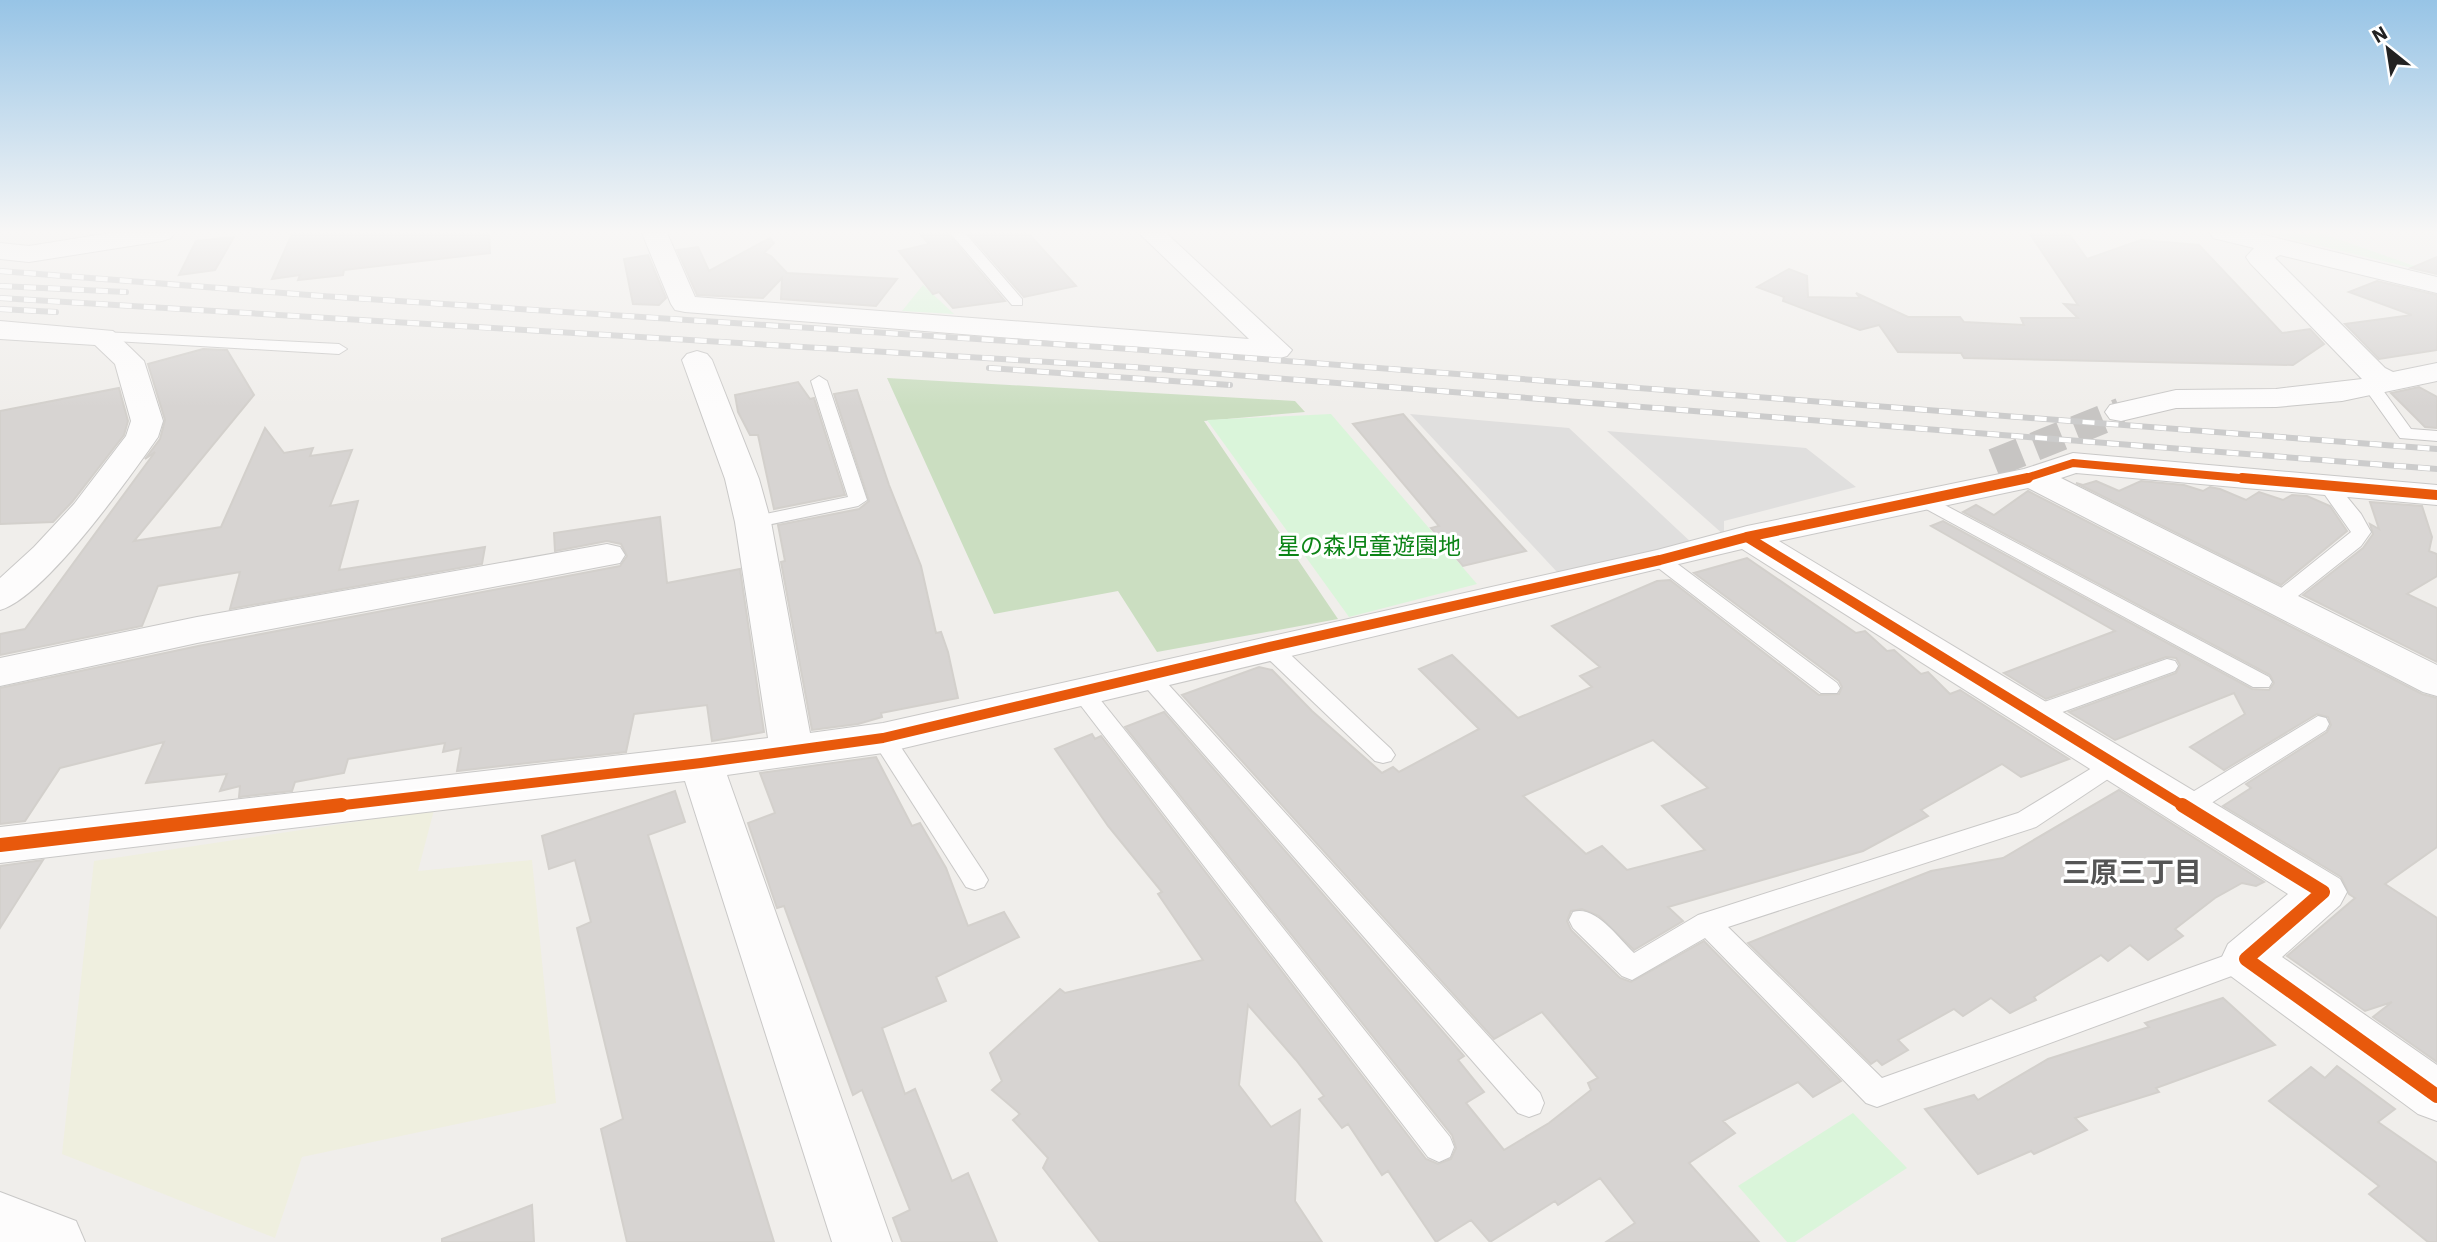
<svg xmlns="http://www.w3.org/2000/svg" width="2437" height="1242" viewBox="0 0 2437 1242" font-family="'IBM Plex Sans','Noto Sans JP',sans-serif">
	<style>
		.farmland { fill: #efefdf }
		.forest { fill: #cbdec1 }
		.park { fill: #daf5da }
		.parking { fill: #e0dfde }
		.building { fill: #d7d4d2; stroke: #d3d0cc; stroke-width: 2; fill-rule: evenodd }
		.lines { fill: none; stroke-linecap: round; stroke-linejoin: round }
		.minor-tunnel { stroke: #c7c5c3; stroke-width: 29; stroke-dasharray: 29 15; stroke-linecap: butt }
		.service-casing { stroke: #c9c8c7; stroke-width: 2 }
		.minor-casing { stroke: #c9c8c7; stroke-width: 2 }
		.tertiary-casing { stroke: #c9c8c7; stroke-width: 2 }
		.service { fill: #fdfcfc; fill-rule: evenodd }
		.minor { fill: #fdfcfc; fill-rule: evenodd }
		.tertiary { fill: #fdfcfc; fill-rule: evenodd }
		.rail-casing { stroke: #ccc; stroke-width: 6 }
		.rail { stroke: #fff; stroke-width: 4.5; stroke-dasharray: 12; stroke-linecap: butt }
		.cycleway-far2-casing { stroke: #fff; stroke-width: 11 }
		.cycleway-far1-casing { stroke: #fff; stroke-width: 15 }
		.cycleway-casing { stroke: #fff; stroke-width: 18 }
		.cycleway-far2 { stroke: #e8590c; stroke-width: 8 }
		.cycleway-far1 { stroke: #e8590c; stroke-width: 10 }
		.cycleway { stroke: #e8590c; stroke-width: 14 }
		.labels { text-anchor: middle; stroke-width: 6; stroke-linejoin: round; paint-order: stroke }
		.park-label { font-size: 23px; fill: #0c8416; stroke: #fff }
		.near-neighbourhood-label { font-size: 28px; font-weight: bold; fill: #555; stroke: #fff }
	</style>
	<rect width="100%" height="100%" fill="#f0eeeb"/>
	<polygon class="farmland" points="434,810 418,871 532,860 556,1103 302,1157 275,1238 62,1154 94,861"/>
	<polygon class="forest" points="887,378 1295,401 1305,412 1204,421 1338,619 1157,652 1118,591 994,614"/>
	<g class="park">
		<polygon points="2267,233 2321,233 2437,274"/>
		<polygon points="923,285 954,314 902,311"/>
		<polygon points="1331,414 1459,563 1477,584 1349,617 1207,420"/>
		<polygon points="1853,1113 1907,1168 1795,1242 1787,1242 1738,1186"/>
	</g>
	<g class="parking">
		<polygon points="1410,414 1569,428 1693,544 1557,572"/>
		<polygon points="1607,431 1806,448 1856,487 1724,521 1724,535"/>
	</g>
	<g class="building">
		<polygon points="292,234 489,234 490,253 344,270 343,275 298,280 300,275 272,279"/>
		<polygon points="920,234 948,234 1005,301 953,308 939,292 933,294 899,251 929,244"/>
		<polygon points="969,234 1029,234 1076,286 1024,297"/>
		<polygon points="2030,234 2069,234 2087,259 2141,240 2199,245 2282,333 2310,329 2324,344 2293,365 1964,358 1961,353 1898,352 1879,325 1860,330 1783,301 1784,297 1757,287 1789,269 1807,276 1808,297 1860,298 1856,293 1908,317 1960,317 1964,322 2024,325 2021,318 2078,318 2064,304 2078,305"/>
		<polygon points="234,237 215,270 179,275 196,241"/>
		<polygon points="770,238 774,243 764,253 771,256 787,273 897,279 876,306 781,299 782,278 763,298 697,295 677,250 698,247 709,271"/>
		<polygon points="648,255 666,298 659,305 633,304 624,259"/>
		<polygon points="2437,257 2437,274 2411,268"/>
		<polygon points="2377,281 2437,295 2437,350 2379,359 2345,324 2412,315 2349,292"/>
		<polygon points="203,349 227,350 254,395 134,541 221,527 265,428 284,453 313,448 310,456 352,450 330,506 358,501 339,570 485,547 482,564 230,609 240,572 158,586 142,626 0,655 0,634 25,629 155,452 145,459 160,439 165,420 148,364"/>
		<polygon points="798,382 810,399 814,398 845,495 774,509 758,435 750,435 738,412 735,395"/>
		<polygon points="2419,387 2437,397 2437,428 2425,427 2391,393"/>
		<polygon points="119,388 128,421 124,435 72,502 53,522 0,524 0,411"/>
		<polygon points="857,390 889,485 921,566 936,633 941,632 948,652 958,698 881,713 882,717 858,724 812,730 781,562 785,561 778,525 859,509 869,501 834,394"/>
		<polygon points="1403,414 1438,454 1526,551 1463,566 1431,528 1439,526 1353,424"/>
		<polygon points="2096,481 2119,491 2141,481 2184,485 2203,491 2210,487 2220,489 2246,500 2259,492 2283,500 2292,495 2307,496 2330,506 2347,531 2281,585 2076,483 2083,485"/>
		<polygon points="2028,491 2422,694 2437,698 2437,847 2385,884 2437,918 2437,1062 2373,1017 2392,1002 2365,1011 2287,956 2355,898 2349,894 2341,877 2223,806 2251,788 2246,784 2327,732 2331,725 2328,717 2317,714 2224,770 2190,747 2245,714 2234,693 2115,740 2069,712 2176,673 2180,665 2176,658 2166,657 2046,699 2004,673 2115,631 1931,526 1943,521 2252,689 2269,690 2274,683 2270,675 1963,512 1976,505 1994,515"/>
		<polygon points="2370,502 2422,506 2432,537 2429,551 2437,554 2437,576 2407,594 2437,608 2437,662 2303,595 2363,548 2373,534 2370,524 2379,529"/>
		<polygon points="660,517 667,583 740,569 764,732 712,741 707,705 634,714 626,752 457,771 461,748 443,752 445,743 348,759 344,773 295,782 292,791 239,797 240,786 220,791 227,774 146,783 164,742 60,768 25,821 0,824 0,688 198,646 620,566 627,556 621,544 607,541 555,551 554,533"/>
		<path d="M1747,558L1856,633L1865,631L1887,651L1894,650L1921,674L1928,672L1950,694L1960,690L2069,759L2021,777L2002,764L1921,810L1928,816L1863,851L1668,907L1683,921L1634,950L1599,916L1582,909L1571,911L1567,921L1571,930L1620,978L1631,982L1704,941L1841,1081L1813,1097L1798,1082L1723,1121L1735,1133L1689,1163L1759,1242H1606L1635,1223L1600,1178L1558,1205L1555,1201L1490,1242L1471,1220L1436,1242L1388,1171L1382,1175L1348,1124L1342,1128L1319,1099L1324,1096L1296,1060L1248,1005L1239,1085L1271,1127L1300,1110L1295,1201L1322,1242H1100L1043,1168L1048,1158L1013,1120L1020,1114L992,1090L1002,1081L990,1053L1060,989L1065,993L1203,960L1158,894L1162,892L1108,826L1055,749L1092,734L1095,739L1101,736L1426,1159L1438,1164L1451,1159L1456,1148L1452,1135L1125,727L1164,712L1464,1056L1458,1060L1484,1092L1466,1103L1504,1150L1549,1123L1591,1090L1588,1083L1598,1078L1542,1012L1494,1039L1182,695L1259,667L1272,670L1312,711L1382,773L1393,767L1399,772L1479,729L1419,669L1452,655L1518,718L1592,687L1580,676L1600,667L1552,626L1657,581L1670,580L1819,695L1839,694L1842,687L1839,681L1694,573ZM1653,740L1708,788L1662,806L1705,850L1627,870L1602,846L1586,854L1523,796Z"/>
		<polygon points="876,757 912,826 920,823 946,868 968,926 1004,912 1019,937 936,977 946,1001 882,1028 905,1094 915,1089 952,1181 968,1173 997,1242 902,1242 893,1218 910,1210 862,1090 853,1095 784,906 777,908 748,823 775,813 760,773"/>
		<polygon points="2119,790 2264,882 2256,886 2242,883 2215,898 2175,929 2183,936 2148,960 2130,945 2108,961 2101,955 2034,997 2036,1000 2010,1013 1991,998 1963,1016 1954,1009 1898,1040 1908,1050 1882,1065 1877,1060 1871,1064 1748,943 1931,871 2003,858"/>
		<polygon points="675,791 685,822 648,835 774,1242 627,1242 601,1129 623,1119 577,928 591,922 575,860 549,869 542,836"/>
		<polygon points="43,860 0,928 0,866"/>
		<polygon points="2223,998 2275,1045 2156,1088 2159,1092 2075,1118 2087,1130 2034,1154 2031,1151 1978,1174 1925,1109 1974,1095 1978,1100 2048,1059 2149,1027 2145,1023"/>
		<polygon points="2337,1066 2395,1109 2378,1122 2437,1163 2437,1242 2428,1242 2369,1194 2379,1186 2269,1101 2311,1067 2325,1078"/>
		<polygon points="532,1205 534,1242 442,1242 442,1239"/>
	</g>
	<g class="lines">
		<polyline class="minor-tunnel" points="1994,463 2121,412"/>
		<g class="service-casing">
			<g id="service">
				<polygon points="950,233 965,233 1022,299 1022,305 1012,305"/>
				<polygon points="103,332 339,344 347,349 339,354 97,340 95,337"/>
				<polygon points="819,376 827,381 867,500 858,506 753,528 746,526 743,522 746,518 848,497 811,381"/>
				<polygon points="2371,381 2377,382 2411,429 2437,431 2437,441 2400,438 2363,386"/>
				<polygon points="2327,479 2334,481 2361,514 2371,532 2361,546 2284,607 2270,607 2267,602 2270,597 2351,532 2318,485"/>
				<polygon points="1924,494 2269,677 2272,682 2269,687 2253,687 1917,504 1915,500"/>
				<polygon points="1660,554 1667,556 1837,683 1840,688 1837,693 1821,693 1653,564 1650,560 1653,556"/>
				<polygon points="1269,640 1277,642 1391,749 1395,755 1391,761 1383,763 1375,761 1261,652 1258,647 1261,642"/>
				<polygon points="2167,659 2175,661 2178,666 2175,671 2035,722 2027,720 2024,714 2027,708"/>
				<polygon points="1149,670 1157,672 1540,1093 1544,1103 1540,1113 1529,1117 1518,1113 1141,682 1138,677 1141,672"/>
				<polygon points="1083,685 1091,688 1450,1137 1454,1147 1450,1157 1439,1162 1428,1157 1075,698 1072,693 1075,688"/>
				<polygon points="2318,716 2326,718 2329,724 2326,730 2194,814 2185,817 2176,814 2173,808 2176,802"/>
				<polygon points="883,730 891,732 984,873 988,880 984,887 975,890 966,887 871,738 875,732"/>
				<path d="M2115,754L2123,757L2127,763L2123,769L2036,827L1728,927L1882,1078L2246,948L2256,951L2260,959L2256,967L1877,1107L1866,1103L1705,938L1632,980L1622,976L1573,928L1569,920L1573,912C1596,905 1618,938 1634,953L1698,915L2018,813Z"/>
			</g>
		</g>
		<g class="minor-casing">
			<g id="minor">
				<polygon points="110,233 174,233 171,238 162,241 29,262 0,259 0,243 29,246"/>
				<polygon points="642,233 667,233 695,297 1249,339 1139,233 1166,233 1292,350 1287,356 1277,359 685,312 675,310 671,304"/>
				<polygon points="2210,233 2256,233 2437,277 2437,293 2280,255 2275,258 2385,368 2393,372 2437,363 2437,381 2342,401 2276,407 2176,408 2121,421 2110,419 2105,412 2110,405 2176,390 2276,389 2362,379 2250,263 2246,257 2254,248 2213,238"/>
				<path d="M0,321L113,331L144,361L163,421L158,437C130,477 44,598 0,610V578L34,547L74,504L126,436L131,421L115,364L95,345L0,339Z"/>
				<polygon points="697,351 707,354 712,360 759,479 771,522 810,733 883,723 1657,550 1747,526 2024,469 2073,453 2437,485 2437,505 2076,473 2061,478 2437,665 2437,696 2423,692 2028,488 1779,541 2340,879 2347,892 2340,905 2282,957 2437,1065 2437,1121 2418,1114 2228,974 2221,959 2228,944 2288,894 1742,549 883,753 727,775 892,1242 832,1242 685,781 0,863 0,827 768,738 735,522 725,479 682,360 687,354"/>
				<polygon points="607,544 620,547 625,555 620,563 197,643 0,686 0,658 197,617"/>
			</g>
		</g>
		<g class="tertiary-casing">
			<polygon id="tertiary" points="0,1192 76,1221 85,1242 0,1242"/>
		</g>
		<use href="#service" class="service"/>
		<use href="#minor" class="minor"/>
		<use href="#tertiary" class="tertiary"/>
		<g class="rail-casing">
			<g id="rail">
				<polyline points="0,271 322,296 1130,349 2437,449"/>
				<polyline points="0,286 126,292"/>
				<polyline points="0,298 1132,367 2437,469"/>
				<polyline points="0,309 56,312"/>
				<polyline points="989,368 1230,385"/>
			</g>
		</g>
		<use href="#rail" class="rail"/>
		<g class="cycleway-far2-casing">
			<polyline id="cycleway-far2" points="2020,480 2073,463 2262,480"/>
		</g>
		<g class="cycleway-far1-casing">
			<g id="cycleway-far1">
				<polyline points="2242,478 2437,495"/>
				<polyline points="1747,537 2185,807"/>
				<polyline points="327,807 701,763 883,738 1269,647 1660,560 1747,537 2028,478"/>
			</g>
		</g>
		<g class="cycleway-casing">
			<g id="cycleway">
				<polyline points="2182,805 2323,892 2246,959 2437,1096"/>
				<polyline points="0,845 342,805"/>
			</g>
		</g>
		<use href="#cycleway-far2" class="cycleway-far2"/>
		<use href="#cycleway-far1" class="cycleway-far1"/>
		<use href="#cycleway" class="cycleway"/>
	</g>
	<linearGradient id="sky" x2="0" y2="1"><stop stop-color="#97c4e6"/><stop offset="0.57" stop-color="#f8f7f6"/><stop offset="1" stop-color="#f8f7f6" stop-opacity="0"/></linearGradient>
	<rect width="2437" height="407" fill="url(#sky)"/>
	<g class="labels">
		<g class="park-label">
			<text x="1369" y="554">星の森児童遊園地</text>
		</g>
		<g class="near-neighbourhood-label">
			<text x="2132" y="882">三原三丁目</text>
		</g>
	</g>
	<g transform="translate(2388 49) rotate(330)" stroke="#ffffff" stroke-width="5" paint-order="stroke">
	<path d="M0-5L12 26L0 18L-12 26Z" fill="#222222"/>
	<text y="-10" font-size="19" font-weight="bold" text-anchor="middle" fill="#222222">N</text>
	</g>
</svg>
